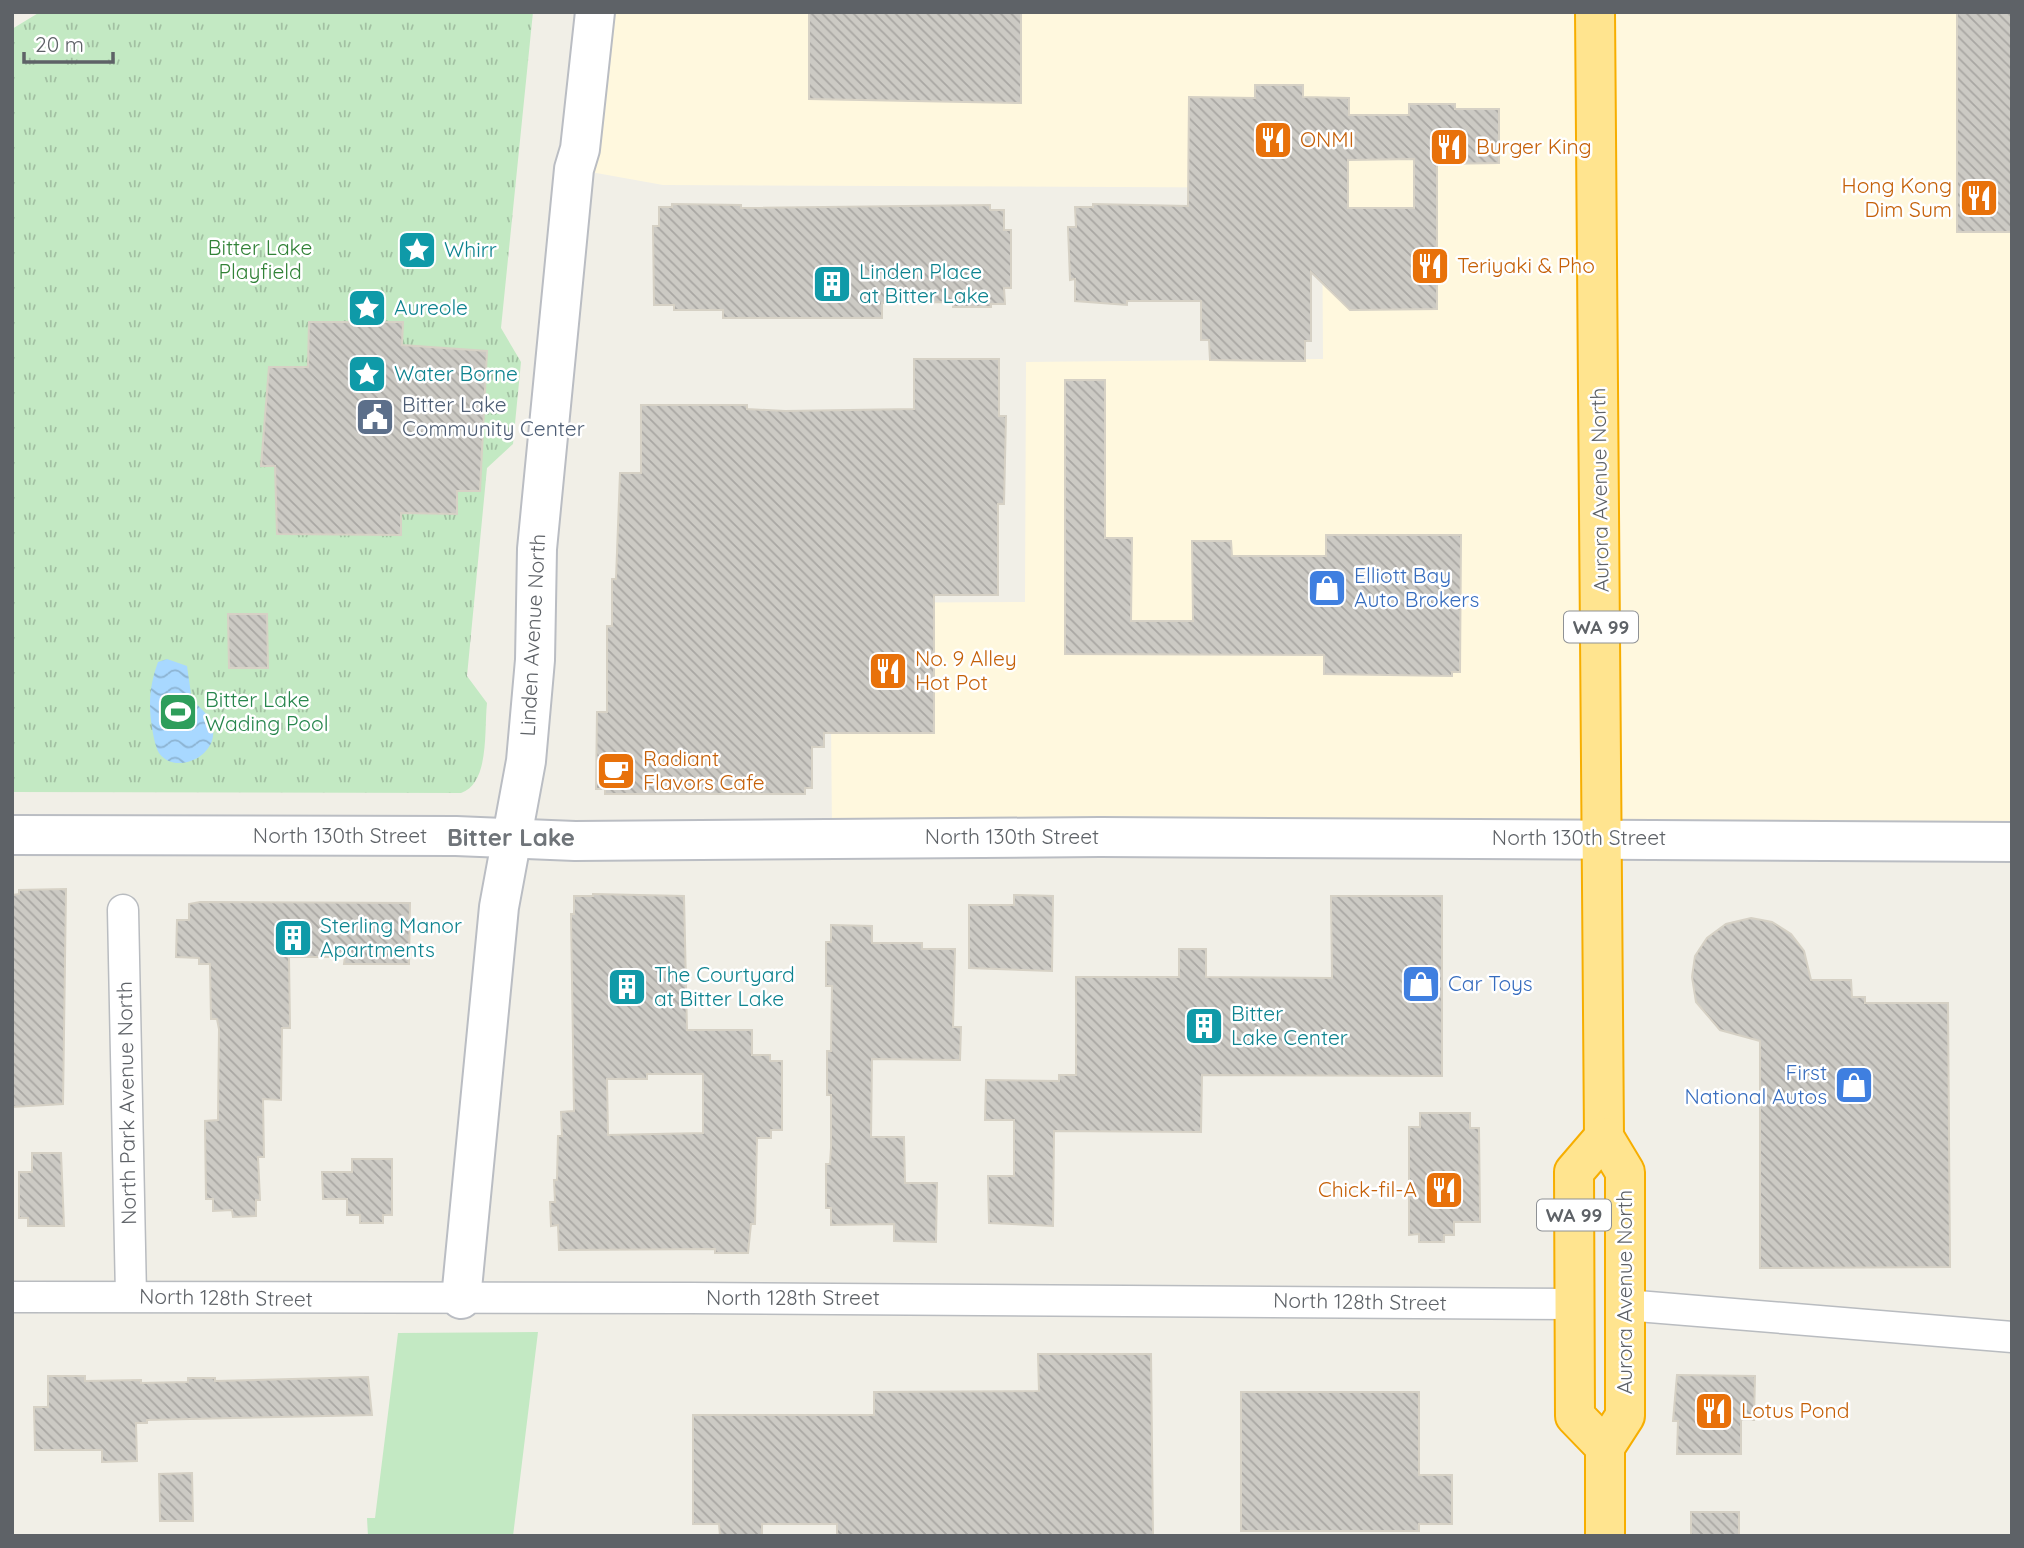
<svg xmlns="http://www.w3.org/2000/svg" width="2024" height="1548" viewBox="0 0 2024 1548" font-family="Quicksand,sans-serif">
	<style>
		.commercial { fill: #fff8de }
		.green { fill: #c3e9c3 }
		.park { fill: url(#park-tufts) }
		.water { fill: url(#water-waves) }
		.building { fill: url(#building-back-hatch); stroke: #d6d1c5; stroke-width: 2; fill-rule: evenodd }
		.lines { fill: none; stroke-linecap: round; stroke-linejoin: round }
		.street-casing { stroke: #b9bcc0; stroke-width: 33 }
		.secondary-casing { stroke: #babdc3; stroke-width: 42 }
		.highway-casing { stroke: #f7ae00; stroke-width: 42 }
		.street { stroke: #fff; stroke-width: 30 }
		.secondary { stroke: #fff; stroke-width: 38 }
		.highway { stroke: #ffe48f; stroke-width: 38 }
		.labels { text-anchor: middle; stroke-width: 5; stroke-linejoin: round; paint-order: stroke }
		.shield { fill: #fff; stroke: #8e9195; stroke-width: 2 }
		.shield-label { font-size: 19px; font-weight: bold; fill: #5e6267 }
		.food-label { font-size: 21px; fill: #c56008; stroke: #fff; text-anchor: start }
		.park-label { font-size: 21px; fill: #318237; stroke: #fff }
		.culture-label { font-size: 21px; fill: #0d838f; stroke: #fff; text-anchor: start }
		.service-label { font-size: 21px; fill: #4e5e75; stroke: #fff; text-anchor: start }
		.street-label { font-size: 21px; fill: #5e6267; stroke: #fff }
		.shop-label { font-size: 21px; fill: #366cbe; stroke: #fff; text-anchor: start }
		.leisure-label { font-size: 21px; fill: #27864d; stroke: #fff; text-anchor: start }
		.quarter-label { font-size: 24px; font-weight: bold; fill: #6f7479; stroke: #fff }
	</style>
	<defs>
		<pattern id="park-tufts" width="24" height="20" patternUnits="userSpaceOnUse" patternTransform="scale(1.75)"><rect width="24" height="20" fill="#c3e9c3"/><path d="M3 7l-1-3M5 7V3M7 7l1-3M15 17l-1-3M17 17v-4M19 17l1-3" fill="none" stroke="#a2c0a2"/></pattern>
		<pattern id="water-waves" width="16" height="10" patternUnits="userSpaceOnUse" patternTransform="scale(1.75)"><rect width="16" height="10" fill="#a8d8ff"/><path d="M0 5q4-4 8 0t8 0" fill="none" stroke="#8cb3d2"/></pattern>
		<pattern id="building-back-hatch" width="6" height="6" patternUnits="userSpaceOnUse" patternTransform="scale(1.75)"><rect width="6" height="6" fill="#cccac4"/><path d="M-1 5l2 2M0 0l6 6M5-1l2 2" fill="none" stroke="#a9a7a3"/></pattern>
	</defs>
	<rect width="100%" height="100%" fill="#f1efe7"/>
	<polygon class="commercial" points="595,12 2012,12 2012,842 832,833 830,603 1025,602 1026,362 1323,359 1322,188 663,185 574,169"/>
	<polygon class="green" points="538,1332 513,1536 368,1536 367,1518 375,1518 398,1333"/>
	<path class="park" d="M40,12H533L501,328L521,362L513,444L487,468L467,676L487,703C484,730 490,783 461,793L12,792V29Z"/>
	<path class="water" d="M167,659L187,666L192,701C247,740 180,783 159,753C155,746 153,734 152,727C148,704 150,684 158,662Z"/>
	<g class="building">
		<polygon points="809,12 1021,12 1021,103 809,99"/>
		<rect x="1957" y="12" width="55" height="220"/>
		<path d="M1255,85H1303V97L1349,98V115H1409V104H1455V109H1499V163L1437,164V309L1350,310L1311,272V341H1305V361L1210,360L1209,340H1201V301H1127V305L1075,301V279L1070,280L1068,227H1076L1075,207H1093V204L1188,206L1189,97L1255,98ZM1414,159V208H1348V160Z"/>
		<polygon points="672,204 741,205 741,208 990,205 990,210 1004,210 1004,230 1011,230 1011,288 1004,288 1005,304 991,304 991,307 953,307 953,302 882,303 882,318 723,318 723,310 674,310 674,305 654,305 653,226 659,226 659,207 672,207"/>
		<polygon points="366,311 383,322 403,322 402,345 487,351 480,491 457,491 457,514 401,513 401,535 277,534 275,466 261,466 269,367 308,367 309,322 348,322"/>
		<polygon points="914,359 999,359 999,416 1006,416 1004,504 998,504 998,595 934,595 934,733 824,733 824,747 812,747 812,788 805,788 805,794 605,794 605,789 596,789 597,712 607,712 607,626 612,626 612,579 616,579 620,473 641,473 641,405 747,405 747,409 785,411 914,409"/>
		<polygon points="1065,380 1105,380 1105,538 1132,538 1131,621 1193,621 1192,541 1231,541 1232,556 1326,556 1326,535 1461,535 1460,672 1452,672 1452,676 1324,674 1324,655 1065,654"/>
		<polygon points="228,614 267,614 268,668 229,668"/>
		<polygon points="66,889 63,1104 12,1107 12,895 19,894 19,890"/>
		<path d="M593,894L684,896L687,1030H752V1055H770V1061H782V1130H771V1138H757L755,1224H751L748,1253H715V1249L559,1250L558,1225L551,1226L550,1202H555L554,1180H557L558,1136H562L561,1112L574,1111L571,914H574V896H593ZM647,1074H703V1133L608,1135L607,1079H647Z"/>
		<polygon points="1014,895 1053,896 1052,971 969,968 969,905 1014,905"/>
		<polygon points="1331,896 1442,896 1442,1076 1202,1075 1201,1132 1054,1131 1053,1226 989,1223 988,1176 1014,1176 1014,1120 985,1120 986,1080 1059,1081 1059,1075 1076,1075 1076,977 1179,977 1179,949 1206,949 1206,977 1332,978"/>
		<polygon points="200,902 410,903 409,964 344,964 345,957 289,957 290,1028 282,1028 281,1100 263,1099 264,1157 258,1157 260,1200 256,1200 256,1216 233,1217 232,1210 213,1211 213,1199 206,1199 205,1121 218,1120 219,1029 217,1019 211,1019 210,964 199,964 199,958 176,957 177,920 189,920 189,904"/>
		<polygon points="1751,918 1772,922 1791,934 1804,951 1811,980 1851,980 1852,997 1865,997 1865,1003 1948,1003 1950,1267 1760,1268 1760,1041 1720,1030 1696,1002 1692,977 1695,956 1707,938 1726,924"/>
		<polygon points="831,925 872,926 872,943 922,943 922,949 955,949 953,1027 961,1027 960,1060 872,1059 871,1137 904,1137 905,1183 937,1183 936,1242 894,1241 894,1224 831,1225 831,1208 826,1208 826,1164 830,1164 831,1148 831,1095 827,1095 827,1051 831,1051 832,986 826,986 826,942 831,942"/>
		<polygon points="1420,1113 1470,1113 1470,1128 1479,1128 1480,1222 1454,1222 1454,1235 1444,1235 1444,1242 1419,1242 1419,1234 1409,1235 1409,1127 1420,1127"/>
		<polygon points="32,1153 61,1153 64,1226 28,1226 28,1218 19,1218 19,1172 32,1172"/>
		<polygon points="352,1159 392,1159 392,1215 383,1215 383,1223 360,1223 360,1215 347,1215 347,1199 323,1199 322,1172 352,1172"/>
		<polygon points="1038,1354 1151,1354 1153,1536 837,1536 837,1524 762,1524 762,1536 720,1536 719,1524 693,1524 693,1415 874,1415 874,1392 1039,1391"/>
		<polygon points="1677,1375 1755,1376 1754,1420 1741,1420 1741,1454 1677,1454 1678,1421 1673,1421"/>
		<polygon points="48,1376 85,1376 85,1381 141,1380 141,1383 188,1382 188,1378 215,1378 215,1381 368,1377 372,1415 147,1420 147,1423 136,1423 137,1461 102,1462 102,1450 35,1450 34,1407 48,1407"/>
		<polygon points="1241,1392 1419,1392 1419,1475 1452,1475 1452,1524 1419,1524 1419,1531 1241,1531"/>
		<polygon points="192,1473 193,1521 160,1521 159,1474"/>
		<rect x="1691" y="1512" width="48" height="24"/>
	</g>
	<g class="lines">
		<g class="street-casing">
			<g id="street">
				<polyline points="123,910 131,1296"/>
				<polyline points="12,1297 691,1298 1575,1304"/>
				<polyline points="1625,1305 2012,1337"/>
			</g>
		</g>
		<g class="secondary-casing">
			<g id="secondary">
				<polyline points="12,835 456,836 575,841 1100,837 2012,842"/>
				<polyline points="461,1299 499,907 526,761 535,660 537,549 574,169 580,149 595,12"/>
			</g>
		</g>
		<g class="highway-casing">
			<g id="highway">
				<polyline points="1595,12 1604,1137 1625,1172 1625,1416 1605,1447 1605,1536"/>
				<polyline points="1604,1137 1574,1172 1575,1416 1605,1447"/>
			</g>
		</g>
		<use href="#street" class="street"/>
		<use href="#secondary" class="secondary"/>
		<use href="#highway" class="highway"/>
	</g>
	<defs>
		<g id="restaurant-square" transform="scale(2.0125)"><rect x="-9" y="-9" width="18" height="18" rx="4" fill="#e8710a" stroke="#fff"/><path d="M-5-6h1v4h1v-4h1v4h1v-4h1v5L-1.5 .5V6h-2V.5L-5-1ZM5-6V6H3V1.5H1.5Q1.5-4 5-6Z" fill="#fff"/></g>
		<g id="sight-square" transform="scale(2.0125)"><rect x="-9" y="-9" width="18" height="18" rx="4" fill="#0f9aa8" stroke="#fff"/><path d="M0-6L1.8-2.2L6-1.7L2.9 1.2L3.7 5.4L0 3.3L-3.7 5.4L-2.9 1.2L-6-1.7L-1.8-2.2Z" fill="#fff"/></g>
		<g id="building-square" transform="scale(2.0125)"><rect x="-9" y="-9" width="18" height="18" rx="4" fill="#0f9aa8" stroke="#fff"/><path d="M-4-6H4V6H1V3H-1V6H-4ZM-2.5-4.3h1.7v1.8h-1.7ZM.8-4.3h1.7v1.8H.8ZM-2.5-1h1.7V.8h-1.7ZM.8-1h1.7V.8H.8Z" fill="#fff"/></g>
		<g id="civic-square" transform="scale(2.0125)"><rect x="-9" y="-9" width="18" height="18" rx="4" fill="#5c6f8a" stroke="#fff"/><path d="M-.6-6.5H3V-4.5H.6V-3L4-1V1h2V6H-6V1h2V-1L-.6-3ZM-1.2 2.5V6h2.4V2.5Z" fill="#fff"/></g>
		<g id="shop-square" transform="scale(2.0125)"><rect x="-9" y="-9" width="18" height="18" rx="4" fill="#3f7fe0" stroke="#fff"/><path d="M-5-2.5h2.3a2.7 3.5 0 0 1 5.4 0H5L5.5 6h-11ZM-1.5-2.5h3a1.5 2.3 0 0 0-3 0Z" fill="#fff"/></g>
		<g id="stadium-square" transform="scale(2.0125)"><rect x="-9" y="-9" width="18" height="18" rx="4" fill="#2e9e5b" stroke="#fff"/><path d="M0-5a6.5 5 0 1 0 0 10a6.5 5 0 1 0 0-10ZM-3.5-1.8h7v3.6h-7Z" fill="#fff"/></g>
		<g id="cafe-square" transform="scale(2.0125)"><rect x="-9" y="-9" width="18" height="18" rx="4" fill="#e8710a" stroke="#fff"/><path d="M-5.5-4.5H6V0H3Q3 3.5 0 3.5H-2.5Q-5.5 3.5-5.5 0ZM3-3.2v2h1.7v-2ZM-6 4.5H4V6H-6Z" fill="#fff"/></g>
	</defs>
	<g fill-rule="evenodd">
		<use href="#restaurant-square" x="1273" y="140"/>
		<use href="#restaurant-square" x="1449" y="147"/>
		<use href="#restaurant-square" x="1979" y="198"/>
		<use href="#sight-square" x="417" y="250"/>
		<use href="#restaurant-square" x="1430" y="266"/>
		<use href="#building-square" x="832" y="284"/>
		<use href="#sight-square" x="367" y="308"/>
		<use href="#sight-square" x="367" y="374"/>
		<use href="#civic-square" x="375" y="417"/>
		<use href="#shop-square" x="1327" y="588"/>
		<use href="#restaurant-square" x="888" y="671"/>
		<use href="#stadium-square" x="178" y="712"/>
		<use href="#cafe-square" x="616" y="771"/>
		<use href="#building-square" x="293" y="938"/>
		<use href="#shop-square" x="1421" y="984"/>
		<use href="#building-square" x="627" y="987"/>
		<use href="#building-square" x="1204" y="1026"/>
		<use href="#shop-square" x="1854" y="1085"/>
		<use href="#restaurant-square" x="1444" y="1190"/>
		<use href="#restaurant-square" x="1714" y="1411"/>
	</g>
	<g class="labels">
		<g class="shield">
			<rect x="1564" y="611.5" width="74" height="31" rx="5"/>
			<rect x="1537" y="1199.5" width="74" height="31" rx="5"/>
		</g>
		<g class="shield-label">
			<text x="1601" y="634">WA 99</text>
			<text x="1574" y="1222">WA 99</text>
		</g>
		<g class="food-label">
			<text x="1300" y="147">ONMI</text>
			<text x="1476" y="154">Burger King</text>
			<text x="1952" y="193" text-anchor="end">Hong Kong<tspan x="1952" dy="24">Dim Sum</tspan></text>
			<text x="1457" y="273">Teriyaki &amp; Pho</text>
			<text x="915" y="666">No. 9 Alley<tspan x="915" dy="24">Hot Pot</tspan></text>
			<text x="643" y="766">Radiant<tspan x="643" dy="24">Flavors Cafe</tspan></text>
			<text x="1417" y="1197" text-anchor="end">Chick-fil-A</text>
			<text x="1741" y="1418">Lotus Pond</text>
		</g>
		<g class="park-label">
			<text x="260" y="255">Bitter Lake<tspan x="260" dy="24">Playfield</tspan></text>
		</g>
		<g class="culture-label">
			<text x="444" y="257">Whirr</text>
			<text x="859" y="279">Linden Place<tspan x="859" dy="24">at Bitter Lake</tspan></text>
			<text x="394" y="315">Aureole</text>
			<text x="394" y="381">Water Borne</text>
			<text x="320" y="933">Sterling Manor<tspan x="320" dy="24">Apartments</tspan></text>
			<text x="654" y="982">The Courtyard<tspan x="654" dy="24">at Bitter Lake</tspan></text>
			<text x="1231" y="1021">Bitter<tspan x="1231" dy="24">Lake Center</tspan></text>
		</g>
		<g class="service-label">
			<text x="402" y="412">Bitter Lake<tspan x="402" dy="24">Community Center</tspan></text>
		</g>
		<g class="street-label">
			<text transform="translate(1600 490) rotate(-91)" y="7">Aurora Avenue North</text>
			<text transform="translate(533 635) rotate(-87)" y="7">Linden Avenue North</text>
			<text x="340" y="843">North 130th Street</text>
			<text x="1012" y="844">North 130th Street</text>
			<text x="1579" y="845">North 130th Street</text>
			<text transform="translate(127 1103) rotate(-91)" y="7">North Park Avenue North</text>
			<text transform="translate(1625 1292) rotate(-90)" y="7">Aurora Avenue North</text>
			<text transform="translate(226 1298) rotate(1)" y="7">North 128th Street</text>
			<text x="793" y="1305">North 128th Street</text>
			<text transform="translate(1360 1302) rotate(1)" y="7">North 128th Street</text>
		</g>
		<g class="shop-label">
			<text x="1354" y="583">Elliott Bay<tspan x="1354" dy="24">Auto Brokers</tspan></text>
			<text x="1448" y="991">Car Toys</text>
			<text x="1827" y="1080" text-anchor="end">First<tspan x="1827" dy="24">National Autos</tspan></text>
		</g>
		<g class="leisure-label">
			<text x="205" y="707">Bitter Lake<tspan x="205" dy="24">Wading Pool</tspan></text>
		</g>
		<g class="quarter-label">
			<text x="511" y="846">Bitter Lake</text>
		</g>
	</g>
	<rect width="2024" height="1548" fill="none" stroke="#5e6267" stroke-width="28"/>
	<path d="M24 52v10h89v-10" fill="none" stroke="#5e6267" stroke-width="3.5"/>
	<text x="35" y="52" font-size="21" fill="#5e6267" stroke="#ffffff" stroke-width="5" paint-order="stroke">20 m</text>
</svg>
